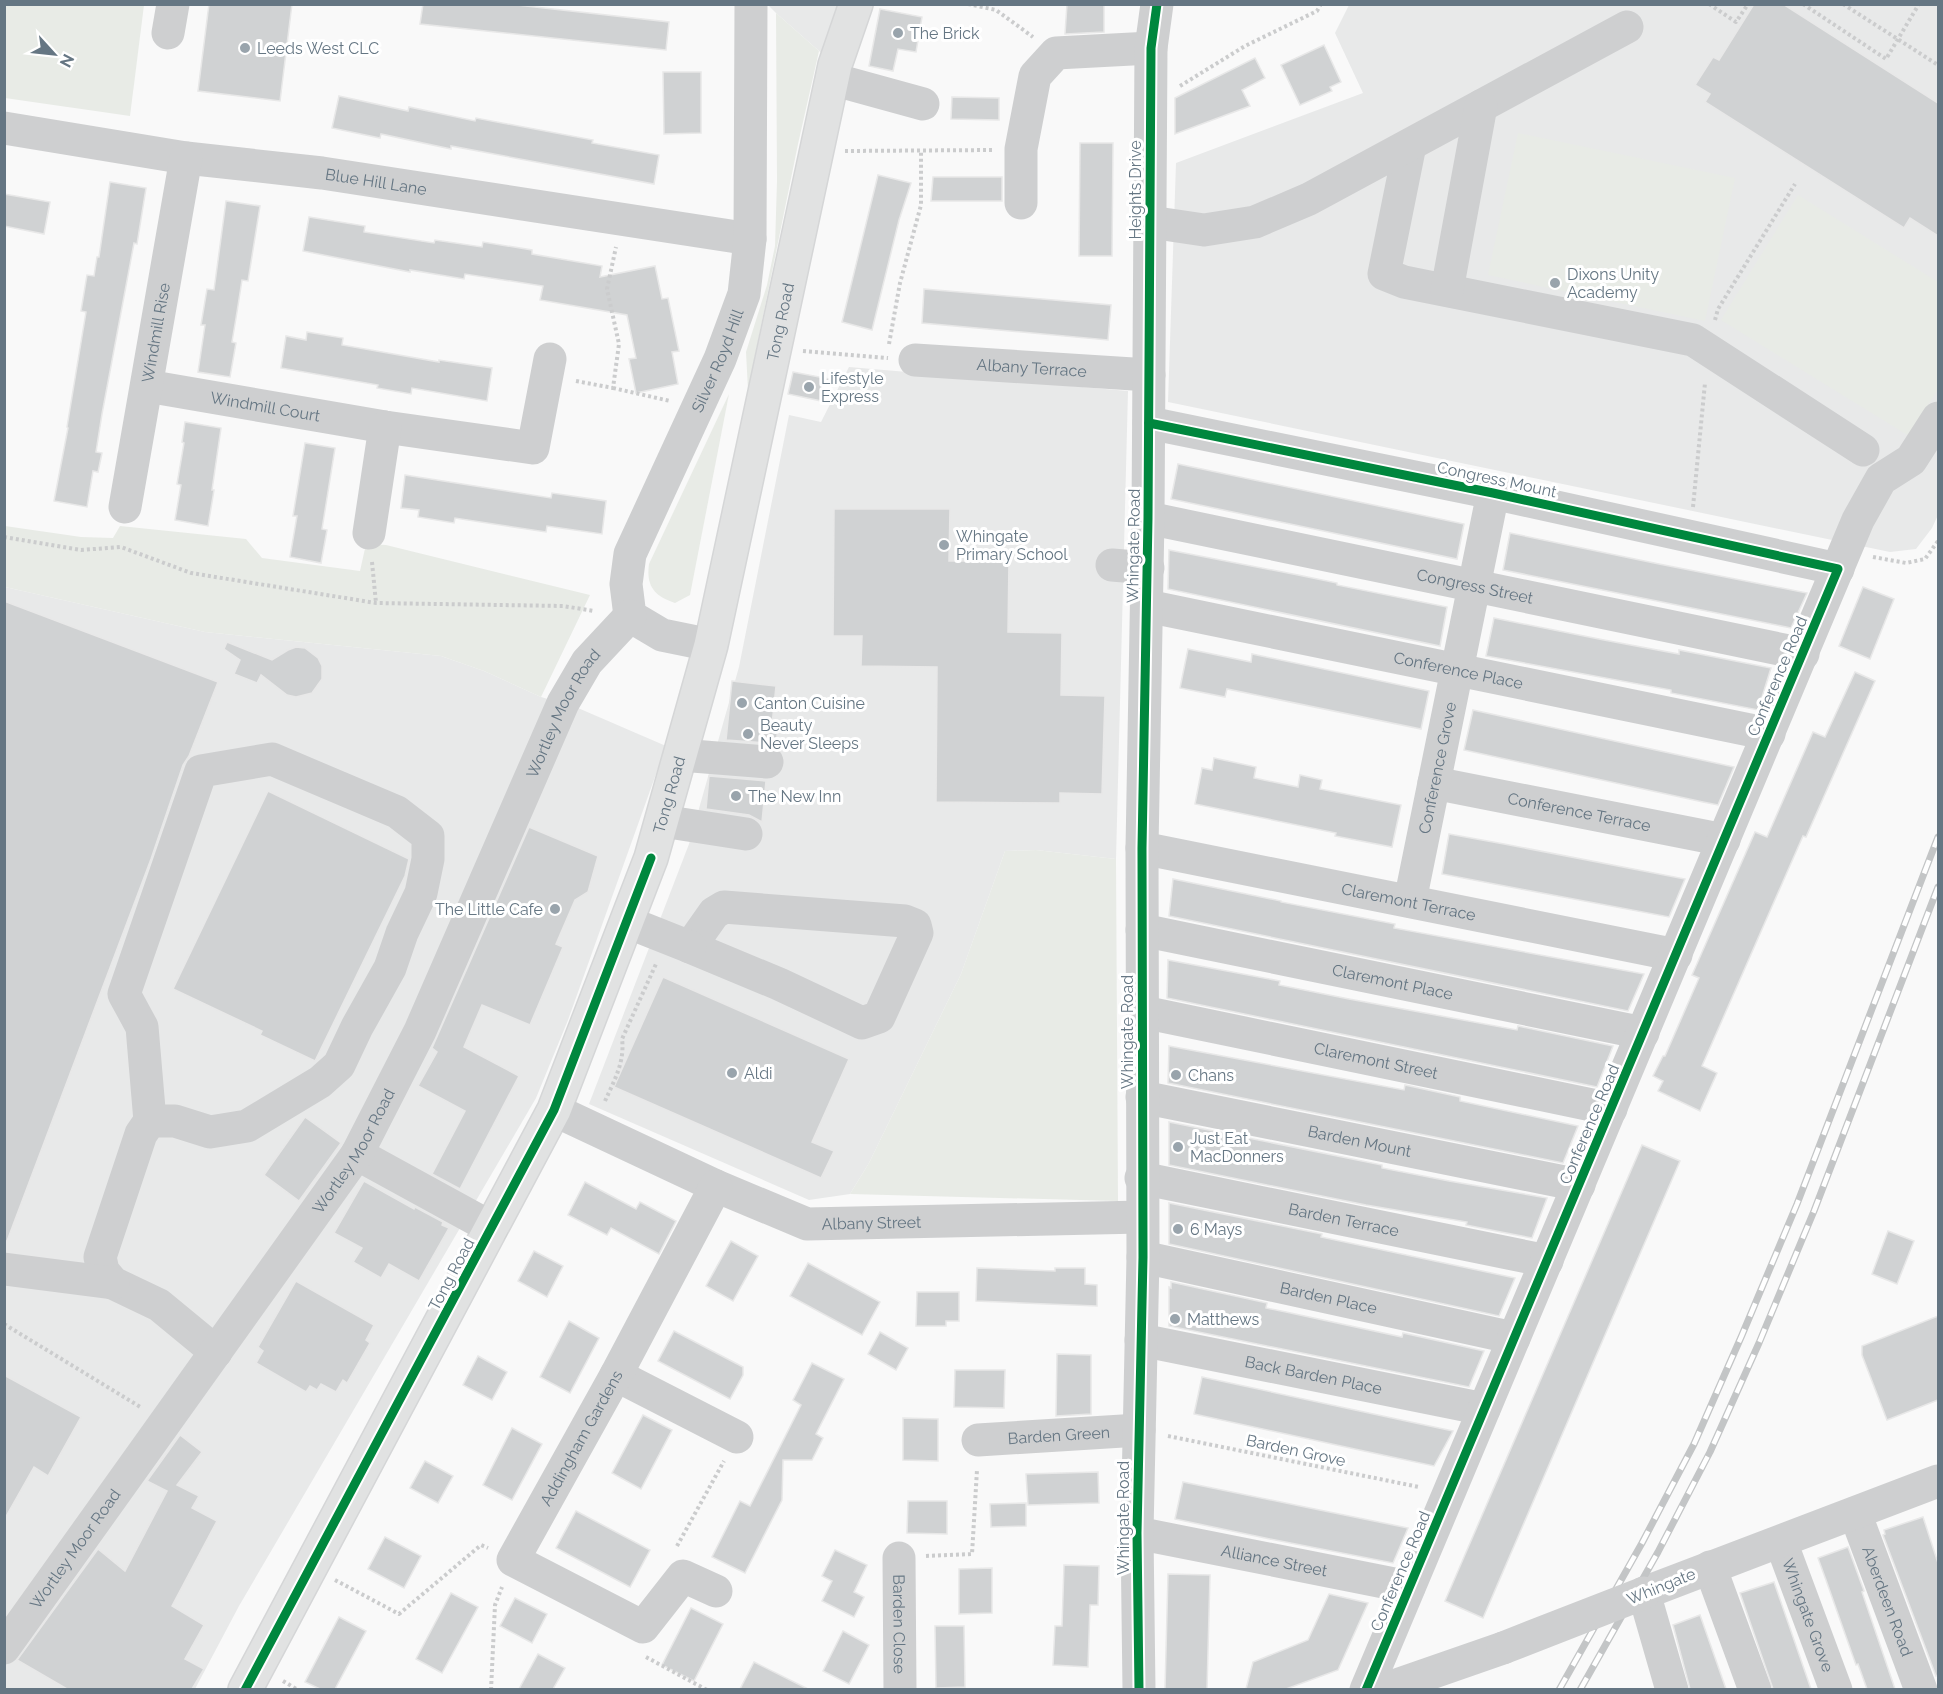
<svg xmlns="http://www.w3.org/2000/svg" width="1943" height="1694" viewBox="0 0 1943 1694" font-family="Raleway,sans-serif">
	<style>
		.built { fill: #e8e9e9 }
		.green { fill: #e8ebe6 }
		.building { fill: #d0d2d3; stroke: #e8e8e8; stroke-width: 1.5 }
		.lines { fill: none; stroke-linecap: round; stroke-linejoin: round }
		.major-casing { stroke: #d5d6d7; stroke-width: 36 }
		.path { stroke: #cbcccd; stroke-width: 4; stroke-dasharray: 3 3; stroke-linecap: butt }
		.minor { stroke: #cecfd0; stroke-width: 33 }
		.major { stroke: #e1e2e2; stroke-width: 33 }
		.rail-casing { stroke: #c3c5c6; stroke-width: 7 }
		.rail { stroke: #fff; stroke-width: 4.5; stroke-dasharray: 14; stroke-linecap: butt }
		.minor-bridge { stroke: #cecfd0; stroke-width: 33 }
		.cycleway-casing { stroke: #fff; stroke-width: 13 }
		.cycleway { stroke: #00873e; stroke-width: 9 }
		.poi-dot { fill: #99a4ac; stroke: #fff; stroke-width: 2 }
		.labels { text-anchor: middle; stroke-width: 6; stroke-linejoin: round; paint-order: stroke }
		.poi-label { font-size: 16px; fill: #657683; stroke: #fff; text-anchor: start }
		.street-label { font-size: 16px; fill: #657683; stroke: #fff }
	</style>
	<rect width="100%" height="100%" fill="#f9f9f9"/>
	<g class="built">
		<polygon points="768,5 856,5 835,65 776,13"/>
		<polygon points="1349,5 1938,5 1938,515 1932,528 1916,549 1890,552 1168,402 1176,163 1363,93 1335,33"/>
		<polygon points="849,367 1128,391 1116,859 1036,850 1005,851 961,974 869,1163 850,1194 809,1200 589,1104 689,844 739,667 789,415 821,422"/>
		<polygon points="5,587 205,632 441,656 484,671 541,697 578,708 666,746 568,1020 536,1098 239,1606 195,1689 5,1690"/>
	</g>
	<g class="green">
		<polygon points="4,5 144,5 130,116 5,98"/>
		<polygon points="776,13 819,51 798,144 748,390 746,352 767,285 775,246 777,181"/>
		<polygon points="1518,133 1735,178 1705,321 1488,275"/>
		<polygon points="1798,195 1938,282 1938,389 1909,436 1721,320"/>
		<path d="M729,394L690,595L675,603C654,596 646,586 649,564Z"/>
		<polygon points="5,526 81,537 113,538 120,526 246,539 262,558 360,571 366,544 386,545 590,595 541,697 484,671 441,656 205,632 5,587"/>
		<polygon points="1036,850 1116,859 1118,1201 850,1194 869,1163 961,974 1005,851"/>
	</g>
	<g class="building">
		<polygon points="209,4 292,4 280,101 198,91"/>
		<polygon points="423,4 507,4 669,22 666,50 420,24"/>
		<polygon points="1067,4 1104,4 1104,32 1065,34"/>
		<polygon points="1754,4 1783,4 1938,103 1938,236 1910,218 1904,228 1705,102 1710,94 1695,85 1713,57 1719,60"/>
		<polygon points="880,9 922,17 916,52 898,49 893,71 869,66"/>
		<polygon points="1324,45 1341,82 1330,87 1332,91 1300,105 1281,65"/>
		<polygon points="1255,58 1265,78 1242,90 1250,106 1175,134 1175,98"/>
		<polygon points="663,72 701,72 701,133 664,134"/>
		<polygon points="339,96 408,111 409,107 475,121 476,118 593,140 592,143 659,155 654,184 451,146 451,149 381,134 380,138 332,128"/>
		<polygon points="952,97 999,98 999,120 951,119"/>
		<polygon points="1080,143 1113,143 1112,256 1079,256"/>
		<polygon points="878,175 911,183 899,220 872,330 842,322"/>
		<polygon points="933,177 1002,177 1002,201 931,201"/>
		<polygon points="110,182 146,188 137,244 134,243 102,414 96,452 102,453 98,472 93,471 87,507 54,501 68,428 67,427 86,312 81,311 87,275 94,276 97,257 99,257"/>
		<polygon points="4,194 50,202 44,234 4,226"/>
		<polygon points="226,201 260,206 248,281 242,280 237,312 232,342 236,343 230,377 198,372 205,325 201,325 207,289 214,290"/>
		<polygon points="309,217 365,226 364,232 434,243 435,240 482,247 483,242 532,250 532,254 602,266 600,277 655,266 662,299 668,298 679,351 672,352 678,384 636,393 629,359 636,358 627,315 540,300 543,286 465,274 464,279 410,270 410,272 303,251"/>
		<polygon points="924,289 1111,305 1108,340 922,323"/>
		<polygon points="307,332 343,338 342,345 439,362 439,360 492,368 487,401 412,388 411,394 377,388 378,385 281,368 286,336 306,340"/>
		<polygon points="793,372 830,379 826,402 788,394"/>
		<polygon points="185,422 221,428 212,490 214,490 208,526 175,520 181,485 177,484 184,443 182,442"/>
		<polygon points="305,443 335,448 322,529 327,530 321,563 290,557 297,516 293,516"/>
		<polygon points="1178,464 1464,524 1457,559 1171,499"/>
		<polygon points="405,475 551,498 552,493 606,501 602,534 547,526 546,532 455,518 454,523 418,517 419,510 401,508"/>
		<polygon points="834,509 950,509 949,561 1009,561 1008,632 1062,633 1061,695 1105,696 1102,794 1060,793 1060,803 936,802 937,667 861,666 862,636 833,636"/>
		<polygon points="1510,533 1659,564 1807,593 1791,628 1503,570"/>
		<polygon points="1169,550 1298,575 1337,583 1337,585 1447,607 1440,646 1168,589"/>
		<polygon points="1863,587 1894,599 1870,659 1839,646"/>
		<polygon points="4,601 218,682 189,756 183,765 151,859 7,1241 4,1241"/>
		<polygon points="1494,618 1604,640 1679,654 1679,650 1771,668 1758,710 1671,693 1671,690 1486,656"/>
		<polygon points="227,642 272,660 288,650 296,647 305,648 318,658 322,666 322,679 312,693 296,697 287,695 261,675 257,683 234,674 240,660 224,649"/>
		<polygon points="1188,649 1251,662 1252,654 1429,691 1421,729 1227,689 1225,697 1180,688"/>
		<polygon points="1855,672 1875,681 1806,837 1803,836 1788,870 1702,1066 1717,1073 1700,1111 1658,1091 1663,1081 1653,1076 1663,1056 1665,1056 1699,978 1692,975 1755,832 1767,837 1813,732 1825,737"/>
		<polygon points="732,681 776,686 772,725 778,726 776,746 769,743 726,740"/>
		<polygon points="1473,710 1628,744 1734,767 1718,805 1703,802 1464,750"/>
		<polygon points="1214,758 1256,767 1254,778 1298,787 1300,775 1322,780 1320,789 1401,805 1392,847 1335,836 1336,833 1195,804 1202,768 1212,770"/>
		<polygon points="709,776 766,781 762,822 749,815 706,809"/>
		<polygon points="268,791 409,859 405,876 315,1061 260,1035 262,1031 173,989"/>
		<polygon points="529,827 598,856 588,892 575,900 556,944 563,947 530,1025 482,1005 464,1047 519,1076 460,1189 432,1174 465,1111 418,1086 437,1052 432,1048"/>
		<polygon points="1449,834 1504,844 1685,879 1669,917 1526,890 1442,874"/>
		<polygon points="1173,879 1281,901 1281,902 1395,924 1394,928 1644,974 1628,1011 1169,916"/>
		<polygon points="1168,960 1280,981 1279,985 1349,999 1517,1030 1518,1026 1613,1046 1597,1087 1167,998"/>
		<polygon points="663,977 849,1059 812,1142 834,1151 821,1178 614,1087"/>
		<polygon points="1169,1046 1404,1090 1405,1085 1460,1097 1460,1101 1578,1126 1563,1163 1168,1083"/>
		<polygon points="305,1117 341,1143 299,1201 264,1175"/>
		<polygon points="1169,1122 1382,1165 1382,1168 1449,1181 1547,1198 1532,1238 1501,1232 1466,1225 1467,1222 1366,1205 1169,1165"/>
		<polygon points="1642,1145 1680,1161 1483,1618 1445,1601"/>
		<polygon points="364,1181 414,1209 415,1207 443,1222 442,1225 449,1228 419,1281 389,1264 381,1278 353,1262 362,1248 334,1233"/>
		<polygon points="585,1182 636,1209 640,1202 676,1221 659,1254 611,1228 607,1235 568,1215"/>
		<polygon points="1169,1203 1322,1234 1321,1237 1515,1278 1499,1316 1169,1244"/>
		<polygon points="1888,1231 1914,1241 1897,1284 1872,1274"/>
		<polygon points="731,1241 758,1256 733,1301 706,1286"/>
		<polygon points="534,1251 563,1266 547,1297 518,1281"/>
		<polygon points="808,1263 880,1302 862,1335 790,1296"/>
		<polygon points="977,1268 1055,1271 1055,1268 1085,1268 1085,1284 1097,1285 1097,1306 976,1301"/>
		<polygon points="296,1281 374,1325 366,1340 370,1343 347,1383 343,1380 336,1392 321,1384 317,1390 310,1386 306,1392 256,1363 263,1351 258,1347"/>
		<polygon points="1171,1282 1267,1303 1266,1308 1286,1312 1402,1337 1403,1333 1484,1351 1469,1387 1169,1326 1169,1287 1171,1288"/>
		<polygon points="917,1292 959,1292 959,1321 946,1321 946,1326 916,1326"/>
		<polygon points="1938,1316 1938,1400 1887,1420 1862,1355 1862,1346"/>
		<polygon points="569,1321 599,1338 570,1393 540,1377"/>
		<polygon points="674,1331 743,1367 743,1375 730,1399 658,1361"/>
		<polygon points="880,1332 908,1348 896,1370 868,1354"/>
		<polygon points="1057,1354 1091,1355 1091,1414 1056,1416"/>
		<polygon points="478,1356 507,1372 492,1400 463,1385"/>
		<polygon points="812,1363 844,1379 816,1434 823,1438 812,1460 783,1460 782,1500 745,1573 712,1557 740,1501 750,1506 801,1405 793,1400"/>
		<polygon points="955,1370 1005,1370 1004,1408 954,1407"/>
		<polygon points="4,1375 81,1417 48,1476 34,1467 4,1520"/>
		<polygon points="1202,1377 1406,1421 1453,1431 1434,1466 1364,1451 1194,1414"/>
		<polygon points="643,1415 672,1430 641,1489 612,1473"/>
		<polygon points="903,1418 938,1419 938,1461 903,1460"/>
		<polygon points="512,1428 542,1444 512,1500 483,1485"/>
		<polygon points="180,1435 202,1452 177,1485 199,1496 192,1508 217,1521 172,1606 204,1625 185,1659 204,1669 192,1689 67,1689 17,1660 98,1549 125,1571 167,1491 147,1481"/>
		<polygon points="425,1461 453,1476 438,1503 410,1488"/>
		<polygon points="1098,1472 1099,1503 1028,1505 1026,1474"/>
		<polygon points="1183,1482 1305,1507 1408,1528 1393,1563 1270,1539 1175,1519"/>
		<polygon points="908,1501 947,1501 947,1534 907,1533"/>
		<polygon points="1026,1503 1026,1526 991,1527 990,1504"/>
		<polygon points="576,1511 650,1550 630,1587 556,1548"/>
		<polygon points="1923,1517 1938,1563 1938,1675 1936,1676 1883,1535 1885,1534 1884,1530"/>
		<polygon points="385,1537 421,1556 404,1588 368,1569"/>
		<polygon points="1848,1547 1864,1591 1862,1592 1895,1689 1867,1689 1858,1664 1856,1665 1826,1580 1818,1558"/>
		<polygon points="835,1550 867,1565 854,1592 864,1597 854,1617 822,1601 832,1581 822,1576"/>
		<polygon points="1064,1565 1099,1566 1098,1605 1090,1605 1088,1667 1053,1665 1055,1626 1062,1626"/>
		<polygon points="992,1568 992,1613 959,1614 959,1569"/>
		<polygon points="1168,1574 1210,1575 1207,1689 1165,1689"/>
		<polygon points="1774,1582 1811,1689 1773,1689 1740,1593"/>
		<polygon points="451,1593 478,1607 442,1673 416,1659"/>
		<polygon points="1329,1594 1368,1603 1338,1670 1286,1689 1246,1689 1253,1662 1308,1640"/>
		<polygon points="515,1598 547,1614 532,1643 500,1626"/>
		<polygon points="691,1608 723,1624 694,1681 662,1665"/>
		<polygon points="1700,1615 1726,1689 1690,1689 1673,1625"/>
		<polygon points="339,1617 366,1631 335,1689 320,1689 305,1682"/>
		<polygon points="935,1626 964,1626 965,1687 936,1688"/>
		<polygon points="843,1631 869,1645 849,1684 823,1671"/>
		<polygon points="538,1654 565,1668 553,1689 519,1689"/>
		<polygon points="754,1662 808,1689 740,1689"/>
	</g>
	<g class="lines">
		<g class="major-casing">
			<g id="major">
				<path id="s25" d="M245,1690L554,1110L651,858L711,645L835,65L856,4"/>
			</g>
		</g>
		<g class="path">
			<polyline points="968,4 996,10 1033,37"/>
			<polyline points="1709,4 1736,22 1748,4"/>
			<polyline points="1803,4 1886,59 1919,4"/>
			<polyline points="1843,4 1938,65"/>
			<polyline points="1180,86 1245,46 1317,11 1321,4"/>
			<polyline points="845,151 993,150"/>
			<polyline points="1715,320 1718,309 1795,184"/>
			<polyline points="889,344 900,283 921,205 921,150"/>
			<polyline points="803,351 888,358"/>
			<polyline points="576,381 613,388 619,344 607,289 616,247"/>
			<polyline points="613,388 670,401"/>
			<polyline points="1693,507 1705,383"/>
			<polyline points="4,537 81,550 121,547 191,573 376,603 563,606 594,611"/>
			<polyline points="1873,557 1906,563 1925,559 1938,541"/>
			<polyline points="372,562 376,603"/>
			<path d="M605,1101C614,1081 625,1062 622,1039L656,964"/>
			<polyline points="4,1324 142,1408"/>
			<polyline points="1168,1436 1419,1487"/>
			<polyline points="677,1546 724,1461"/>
			<polyline points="926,1556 972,1554 977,1470"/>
			<polyline points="335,1580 399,1614 481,1545 488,1548"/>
			<polyline points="646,1657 707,1690"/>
			<polyline points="283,1681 298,1690"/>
			<polyline points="491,1690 495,1605 502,1587"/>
		</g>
		<g class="minor">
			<polyline points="168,33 173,4"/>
			<polyline points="832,79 923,104"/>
			<path id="s1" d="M4,128L186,158L322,173L750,239"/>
			<polyline points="1410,145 1384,274 1404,282 1693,340 1863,450"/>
			<polyline points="1021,203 1021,149 1035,76 1056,53 1151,48"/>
			<polyline points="1150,222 1204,230 1255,222 1309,199 1627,27"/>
			<polyline points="1447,290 1481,106"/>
			<path id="s2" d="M915,360L1149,375"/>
			<path id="s3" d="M147,386L385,427L533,448L550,359"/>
			<polyline points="1149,423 1493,493 1838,569"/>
			<path id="s4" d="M125,507L186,158"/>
			<path id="s5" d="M1148,518L1803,654"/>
			<polyline points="369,533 385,427"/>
			<polyline points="1112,565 1148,568"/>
			<path id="s6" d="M1147,606L1769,734"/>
			<path id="s7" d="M711,645L662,635L630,616L626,584L630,554L720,359L744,294L750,239L751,4"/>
			<polyline points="680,755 767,762"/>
			<path id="s8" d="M1434,783L1724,840"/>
			<polyline points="662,821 746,834"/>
			<path id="s9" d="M1142,848L1676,955"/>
			<path id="s10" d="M1410,901L1493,493"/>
			<polygon points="724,907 905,921 915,925 917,933 879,1017 862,1023 779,984 690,947 714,913"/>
			<polyline points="627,922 690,947"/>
			<path id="s11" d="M1142,930L1643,1033"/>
			<path id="s12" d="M1143,1012L1611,1109"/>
			<path id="s13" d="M1142,1097L1579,1185"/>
			<path id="s14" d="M554,1110L716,1186L807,1224L1142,1217"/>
			<polyline points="150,1121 142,1027 124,994 201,771 272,759 397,812 428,836 428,859 421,893 402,933 390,968 357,1027 339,1065 320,1082 247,1126 210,1132 175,1121 150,1121 141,1134 100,1257 103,1271 113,1283 159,1305 216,1352"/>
			<polyline points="357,1154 492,1228"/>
			<path id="s15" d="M1141,1178L1547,1261"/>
			<path id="s16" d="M1143,1257L1514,1338"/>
			<polyline points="4,1269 113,1283"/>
			<path id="s17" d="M1141,1340L1484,1409"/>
			<polyline points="616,1375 737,1437"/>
			<path id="s18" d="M978,1440L1139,1430"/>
			<path id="s19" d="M1855,1513L1921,1690"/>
			<path id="s20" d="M1137,1533L1409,1587"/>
			<path id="s21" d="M1781,1542L1836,1690"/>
			<path id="s22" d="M899,1558L900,1690"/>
			<polyline points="1710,1567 1755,1690"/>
			<path id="s23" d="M716,1591L683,1576L643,1627L513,1560L616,1375L716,1186"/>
			<path id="s24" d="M4,1648L357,1154L420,1031L563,703L587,662L630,616"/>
			<polyline points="1139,1690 1137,1533 1143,1257 1142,848 1148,518 1151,48 1157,4"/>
			<polyline points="1366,1690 1858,520 1881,479 1911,460 1938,418"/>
			<polyline points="1382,1690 1503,1648"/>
			<polyline points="1672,1690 1644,1593 1938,1481"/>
		</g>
		<use href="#major" class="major"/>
		<g class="rail-casing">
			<g id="rail">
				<polyline points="1559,1690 1642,1543 1694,1444 1742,1335 1797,1204 1938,837"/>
				<polyline points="1580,1690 1658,1552 1710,1452 1759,1343 1814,1211 1938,887"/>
			</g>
		</g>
		<use href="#rail" class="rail"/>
		<polyline class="minor-bridge" points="1503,1648 1644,1593"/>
		<g class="cycleway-casing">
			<g id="cycleway">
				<polyline points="1149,423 1493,493 1838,569 1366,1690"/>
				<polyline points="245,1690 554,1110 651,858"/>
				<polyline points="1139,1690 1137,1533 1143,1257 1142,848 1148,518 1151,48 1157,4"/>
			</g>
		</g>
		<use href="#cycleway" class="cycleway"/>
	</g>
	<g class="poi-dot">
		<circle cx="898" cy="33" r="6"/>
		<circle cx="245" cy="48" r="6"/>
		<circle cx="1555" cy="283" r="6"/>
		<circle cx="809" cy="387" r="6"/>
		<circle cx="944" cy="545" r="6"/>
		<circle cx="742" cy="703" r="6"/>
		<circle cx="748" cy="734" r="6"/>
		<circle cx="736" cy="796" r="6"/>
		<circle cx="555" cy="909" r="6"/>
		<circle cx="732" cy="1073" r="6"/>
		<circle cx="1176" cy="1075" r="6"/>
		<circle cx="1178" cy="1147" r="6"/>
		<circle cx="1178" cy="1229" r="6"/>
		<circle cx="1175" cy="1319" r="6"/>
	</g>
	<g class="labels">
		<g class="poi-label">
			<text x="910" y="39">The Brick</text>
			<text x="257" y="54">Leeds West CLC</text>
			<text x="1567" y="280">Dixons Unity<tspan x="1567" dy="18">Academy</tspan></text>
			<text x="821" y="384">Lifestyle<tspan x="821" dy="18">Express</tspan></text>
			<text x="956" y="542">Whingate<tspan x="956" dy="18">Primary School</tspan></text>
			<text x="754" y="709">Canton Cuisine</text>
			<text x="760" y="731">Beauty<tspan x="760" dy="18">Never Sleeps</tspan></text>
			<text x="748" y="802">The New Inn</text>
			<text x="543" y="915" text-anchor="end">The Little Cafe</text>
			<text x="744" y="1079">Aldi</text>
			<text x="1188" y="1081">Chans</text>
			<text x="1190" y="1144">Just Eat<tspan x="1190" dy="18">MacDonners</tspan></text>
			<text x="1190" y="1235">6 Mays</text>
			<text x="1187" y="1325">Matthews</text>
		</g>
		<g class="street-label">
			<text dy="6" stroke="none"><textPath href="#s1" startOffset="376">Blue Hill Lane</textPath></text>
			<text transform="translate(1135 190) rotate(-90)" y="6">Heights Drive</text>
			<text dy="6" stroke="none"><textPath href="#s25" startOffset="1479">Tong Road</textPath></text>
			<text dy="6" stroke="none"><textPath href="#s4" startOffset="177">Windmill Rise</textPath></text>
			<text dy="6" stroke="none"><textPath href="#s7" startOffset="362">Silver Royd Hill</textPath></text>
			<text dy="6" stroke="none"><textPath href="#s2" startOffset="117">Albany Terrace</textPath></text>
			<text dy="6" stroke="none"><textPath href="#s3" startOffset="120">Windmill Court</textPath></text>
			<text transform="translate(1497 479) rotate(12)" y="6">Congress Mount</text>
			<text transform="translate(1133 546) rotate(-89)" y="6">Whingate Road</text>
			<text dy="6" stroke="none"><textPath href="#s5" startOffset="334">Congress Street</textPath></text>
			<text dy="6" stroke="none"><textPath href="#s6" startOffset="318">Conference Place</textPath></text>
			<text transform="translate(1777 676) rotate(-67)" y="6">Conference Road</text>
			<text dy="6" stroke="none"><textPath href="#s24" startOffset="1094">Wortley Moor Road</textPath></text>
			<text dy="6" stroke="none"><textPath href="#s10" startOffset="136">Conference Grove</textPath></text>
			<text dy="6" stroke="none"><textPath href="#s25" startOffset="993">Tong Road</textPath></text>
			<text dy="6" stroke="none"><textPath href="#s8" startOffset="148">Conference Terrace</textPath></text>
			<text dy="6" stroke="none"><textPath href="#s9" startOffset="272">Claremont Terrace</textPath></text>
			<text dy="6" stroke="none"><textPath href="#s11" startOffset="256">Claremont Place</textPath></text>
			<text transform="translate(1127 1032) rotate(-90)" y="6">Whingate Road</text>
			<text dy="6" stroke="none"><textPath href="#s12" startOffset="238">Claremont Street</textPath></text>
			<text transform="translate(1589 1124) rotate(-67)" y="6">Conference Road</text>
			<text dy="6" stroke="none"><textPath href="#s13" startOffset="222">Barden Mount</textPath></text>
			<text dy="6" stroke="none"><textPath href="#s24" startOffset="608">Wortley Moor Road</textPath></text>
			<text dy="6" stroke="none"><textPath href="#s15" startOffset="207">Barden Terrace</textPath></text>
			<text dy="6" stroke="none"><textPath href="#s14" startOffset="342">Albany Street</textPath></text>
			<text transform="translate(451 1274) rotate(-62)" y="6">Tong Road</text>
			<text dy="6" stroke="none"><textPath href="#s16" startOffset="190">Barden Place</textPath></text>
			<text dy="6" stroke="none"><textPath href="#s17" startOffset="176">Back Barden Place</textPath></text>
			<text dy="6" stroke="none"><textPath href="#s18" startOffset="81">Barden Green</textPath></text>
			<text dy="6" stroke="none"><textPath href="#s23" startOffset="387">Addingham Gardens</textPath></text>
			<text transform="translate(1296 1450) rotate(12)" y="6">Barden Grove</text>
			<text transform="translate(1123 1518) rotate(-90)" y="6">Whingate Road</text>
			<text dy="6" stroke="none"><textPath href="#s24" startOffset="122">Wortley Moor Road</textPath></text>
			<text dy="6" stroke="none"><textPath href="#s20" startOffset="140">Alliance Street</textPath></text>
			<text transform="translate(1400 1571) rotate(-67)" y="6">Conference Road</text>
			<text transform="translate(1661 1586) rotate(-22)" y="6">Whingate</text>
			<text dy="6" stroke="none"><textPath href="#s19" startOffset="94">Aberdeen Road</textPath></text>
			<text dy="6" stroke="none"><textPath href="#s21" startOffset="78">Whingate Grove</textPath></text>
			<text dy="6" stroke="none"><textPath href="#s22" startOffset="66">Barden Close</textPath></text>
		</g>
	</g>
	<rect width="1943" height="1694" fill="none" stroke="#657683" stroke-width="12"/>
	<g transform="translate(54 54) rotate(117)" stroke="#ffffff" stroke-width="4.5" paint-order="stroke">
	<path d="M0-4.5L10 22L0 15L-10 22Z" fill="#657683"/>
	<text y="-9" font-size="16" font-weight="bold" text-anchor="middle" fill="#657683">N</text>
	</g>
</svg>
